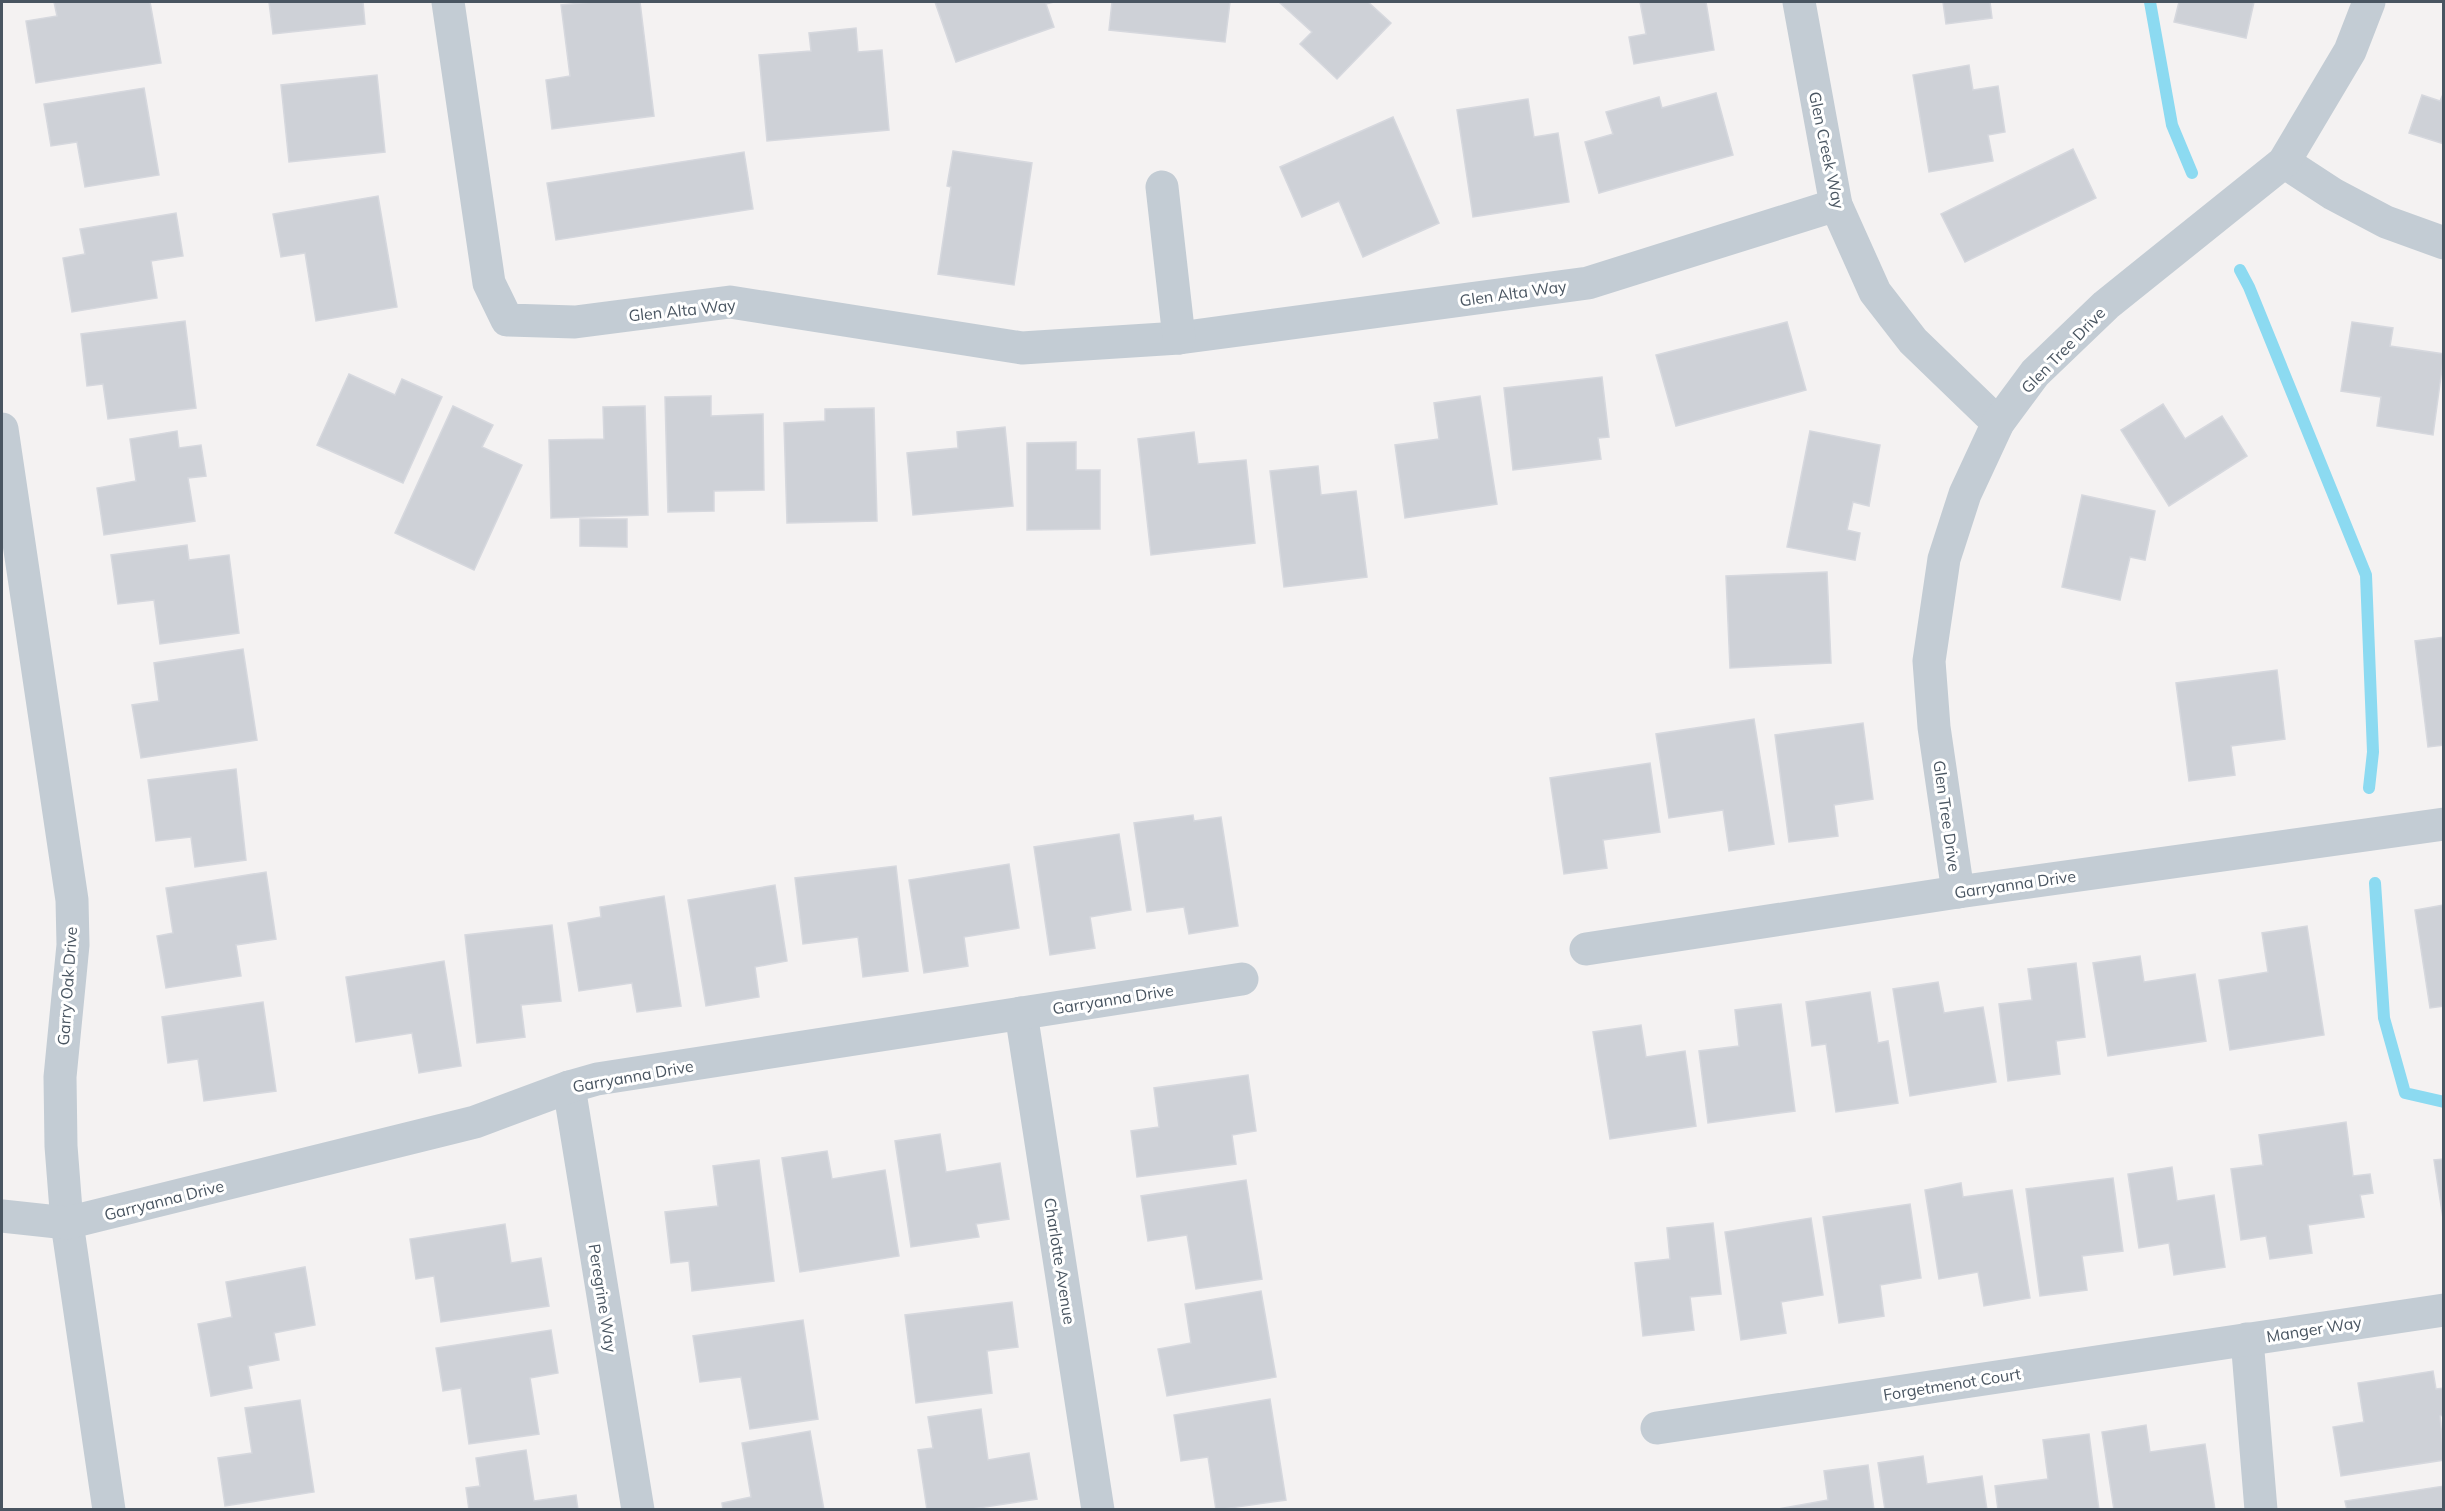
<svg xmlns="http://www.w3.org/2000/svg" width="2445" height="1511" viewBox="0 0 2445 1511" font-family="Mulish,sans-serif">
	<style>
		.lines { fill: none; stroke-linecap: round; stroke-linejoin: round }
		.stream { stroke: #8cdaf1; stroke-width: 12 }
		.building { fill: #ced1d7; stroke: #d6d8de; stroke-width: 1.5 }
		.minor { stroke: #c3ccd4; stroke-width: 33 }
		.labels { text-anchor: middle; stroke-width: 6; stroke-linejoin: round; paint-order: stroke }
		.street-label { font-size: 16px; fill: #495561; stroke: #fff }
	</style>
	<rect width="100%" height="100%" fill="#f4f2f2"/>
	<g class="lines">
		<g class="stream">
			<polyline points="2150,2 2172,125 2192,173"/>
			<polyline points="2240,270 2249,287 2366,575 2373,752 2369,788"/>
			<polyline points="2375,883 2384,1018 2405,1093 2444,1102"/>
		</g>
	</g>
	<g class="building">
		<polygon points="54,2 150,2 161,63 36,83 26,21 57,16"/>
		<polygon points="269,2 363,2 365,24 273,34"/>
		<polygon points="592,2 640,2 654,116 552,129 546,80 570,76 561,5"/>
		<polygon points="935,2 1054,2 1046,4 1054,27 956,62"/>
		<polygon points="1112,2 1230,2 1225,42 1109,30"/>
		<polygon points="1279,2 1368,2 1391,23 1337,79 1300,44 1312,32"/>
		<polygon points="1640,2 1706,2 1714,50 1634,64 1629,37 1646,34"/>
		<polygon points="1943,2 1990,2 1992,18 1946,24"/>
		<polygon points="2179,2 2254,2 2246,38 2174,22"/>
		<polygon points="856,28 858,52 882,50 889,130 767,141 759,55 811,51 809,33"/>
		<polygon points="1969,65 1973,90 1998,86 2005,132 1988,135 1993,161 1929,172 1913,75"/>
		<polygon points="377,75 385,152 289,162 281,85"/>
		<polygon points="144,88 159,175 85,187 77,142 51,146 44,104"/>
		<polygon points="2444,92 2444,144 2409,133 2422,95 2440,101"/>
		<polygon points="1716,93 1733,155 1599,193 1585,142 1613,134 1606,112 1659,97 1662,108"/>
		<polygon points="1528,99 1534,137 1558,133 1569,202 1473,217 1457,110"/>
		<polygon points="1393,117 1439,223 1363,257 1339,201 1302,217 1280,167"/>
		<polygon points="2073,149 2096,198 1965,262 1941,214"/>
		<polygon points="953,151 1032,163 1014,285 938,274 951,187 947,186"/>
		<polygon points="744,152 753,209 556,240 547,183"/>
		<polygon points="378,196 397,307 316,321 305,253 281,257 273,214"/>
		<polygon points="176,213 183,256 151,261 157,298 72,312 63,258 85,254 80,229"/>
		<polygon points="185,321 196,408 108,419 103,384 87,386 81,334"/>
		<polygon points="1787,322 1806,390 1676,426 1656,355"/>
		<polygon points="2352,322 2393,328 2390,346 2444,354 2433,435 2377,426 2381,397 2341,391"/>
		<polygon points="349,374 395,395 402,379 442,397 403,483 317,445"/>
		<polygon points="1602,377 1609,437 1598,438 1601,459 1513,470 1504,388"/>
		<polygon points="711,396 711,416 763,414 764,490 714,491 714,511 668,512 665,397"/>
		<polygon points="1480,396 1497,504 1405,518 1395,445 1439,439 1434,403"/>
		<polygon points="2163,404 2185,439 2222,416 2247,456 2169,506 2121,430"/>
		<polygon points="453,406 493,425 482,447 522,465 474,570 395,533"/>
		<polygon points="645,406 648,515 551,518 549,440 604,439 603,407"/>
		<polygon points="874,408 877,521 787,523 784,423 825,421 825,409"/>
		<polygon points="1005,427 1013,506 913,515 907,453 958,448 957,432"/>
		<polygon points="177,431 179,448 201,445 206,476 188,478 195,521 104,535 97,488 136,481 130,439"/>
		<polygon points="1810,431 1880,445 1869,506 1853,502 1847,530 1860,533 1855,560 1787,547"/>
		<polygon points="1194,432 1198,464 1246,460 1255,543 1151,555 1138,439"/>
		<polygon points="1076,442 1076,470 1100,470 1100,529 1027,530 1027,443"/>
		<polygon points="1318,466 1321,495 1356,491 1367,577 1284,587 1270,471"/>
		<polygon points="2082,495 2155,511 2145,560 2130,557 2120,600 2062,587"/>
		<polygon points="580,519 627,519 627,547 580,546"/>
		<polygon points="187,545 189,560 229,555 239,633 160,644 154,600 118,604 111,555"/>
		<polygon points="1827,572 1831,663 1730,668 1726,576"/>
		<polygon points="2444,637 2444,745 2428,747 2415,641"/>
		<polygon points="243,649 257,740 141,758 132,705 159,701 154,663"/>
		<polygon points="2277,670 2285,739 2231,746 2235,775 2189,781 2176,683"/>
		<polygon points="1754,719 1774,844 1729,851 1723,810 1669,818 1656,734"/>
		<polygon points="1863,723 1873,799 1834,805 1838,836 1789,842 1775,735"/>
		<polygon points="1650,763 1660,832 1603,840 1607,868 1564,874 1550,778"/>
		<polygon points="236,769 246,860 195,867 191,837 156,841 148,780"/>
		<polygon points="1193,815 1194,821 1221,817 1238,926 1189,934 1184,907 1147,912 1134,823"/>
		<polygon points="1119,834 1131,910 1090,917 1095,948 1050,955 1034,847"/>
		<polygon points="1009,864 1019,928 964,937 968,966 924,973 909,880"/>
		<polygon points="896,866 908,971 863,977 858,937 803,944 795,878"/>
		<polygon points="266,872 276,939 236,945 241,976 166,988 157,936 173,933 166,888"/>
		<polygon points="775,885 787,961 755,967 759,997 706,1006 688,900"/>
		<polygon points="664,896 681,1006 637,1012 632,983 579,991 568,923 601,917 600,907"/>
		<polygon points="2444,905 2444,1006 2430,1008 2415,910"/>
		<polygon points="552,925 561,1001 521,1005 525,1037 477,1043 465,935"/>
		<polygon points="2307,926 2324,1035 2230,1050 2219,980 2268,972 2262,933"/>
		<polygon points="2140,956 2144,982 2195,974 2206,1041 2108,1056 2093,963"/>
		<polygon points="444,961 461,1066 419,1073 412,1033 356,1042 346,977"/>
		<polygon points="2076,963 2085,1037 2056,1041 2060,1074 2008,1081 1999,1004 2032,1000 2028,969"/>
		<polygon points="1938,982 1944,1013 1983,1007 1996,1082 1910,1096 1893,989"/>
		<polygon points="1870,992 1878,1043 1888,1041 1898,1103 1836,1112 1826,1044 1812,1046 1806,1002"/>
		<polygon points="263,1002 276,1091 204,1101 198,1059 168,1063 162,1017"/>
		<polygon points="1781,1004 1795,1111 1708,1123 1699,1051 1739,1046 1735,1010"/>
		<polygon points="1641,1025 1646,1057 1685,1051 1696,1126 1610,1139 1593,1032"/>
		<polygon points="1248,1075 1256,1131 1232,1135 1236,1164 1137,1177 1131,1131 1159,1127 1154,1088"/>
		<polygon points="2346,1122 2353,1176 2370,1174 2373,1193 2360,1195 2364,1217 2308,1225 2312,1253 2270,1259 2266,1236 2241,1240 2231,1169 2263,1165 2259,1135"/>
		<polygon points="940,1134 946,1172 1000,1163 1009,1219 976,1224 979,1237 911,1247 895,1141"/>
		<polygon points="827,1151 832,1179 885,1170 899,1256 800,1272 782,1158"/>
		<polygon points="2444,1159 2444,1225 2434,1160"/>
		<polygon points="759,1160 774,1281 692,1291 689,1261 671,1263 665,1212 718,1206 713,1166"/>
		<polygon points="2172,1167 2177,1201 2214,1195 2225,1267 2174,1275 2169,1243 2139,1248 2128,1174"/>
		<polygon points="2113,1178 2123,1251 2082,1256 2087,1290 2040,1296 2026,1189"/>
		<polygon points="1246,1180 1262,1279 1196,1289 1187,1235 1148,1241 1141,1196"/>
		<polygon points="1961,1183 1963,1197 2012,1190 2030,1298 1984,1306 1978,1272 1939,1279 1925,1190"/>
		<polygon points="1910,1204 1921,1278 1880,1285 1884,1316 1839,1323 1823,1217"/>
		<polygon points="1811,1218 1823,1295 1781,1302 1786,1333 1741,1340 1725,1232"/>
		<polygon points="1713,1223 1721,1294 1690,1297 1694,1330 1643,1336 1635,1263 1670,1259 1667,1228"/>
		<polygon points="505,1224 511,1263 541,1258 549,1306 441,1322 434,1276 416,1279 410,1239"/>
		<polygon points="305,1267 315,1325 274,1333 279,1360 248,1366 252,1388 211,1396 198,1324 232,1317 226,1282"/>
		<polygon points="1261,1291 1276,1377 1167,1396 1158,1349 1191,1343 1185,1304"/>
		<polygon points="1012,1302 1018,1347 987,1351 992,1393 916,1403 905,1315"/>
		<polygon points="803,1320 818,1419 750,1429 741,1377 700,1382 693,1336"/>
		<polygon points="551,1330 558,1373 530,1378 539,1434 469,1444 461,1388 443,1391 436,1348"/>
		<polygon points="2433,1371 2436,1389 2444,1388 2444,1415 2440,1416 2444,1460 2341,1476 2333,1427 2364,1422 2358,1383"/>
		<polygon points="1270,1399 1286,1500 1216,1510 1208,1457 1181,1461 1174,1415"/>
		<polygon points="300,1400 314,1492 225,1506 218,1458 252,1453 245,1408"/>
		<polygon points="981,1409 988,1460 1029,1453 1037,1499 965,1510 927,1510 918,1450 933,1448 928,1417"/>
		<polygon points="2146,1425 2150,1452 2205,1444 2215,1510 2114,1510 2102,1432"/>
		<polygon points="810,1431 824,1510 723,1510 722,1503 751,1497 742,1443"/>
		<polygon points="2089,1434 2099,1510 1998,1510 1995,1486 2048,1479 2043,1440"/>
		<polygon points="526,1450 534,1501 576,1495 578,1510 469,1510 466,1488 480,1486 476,1458"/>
		<polygon points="1923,1456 1927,1484 1982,1476 1987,1510 1885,1510 1878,1463"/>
		<polygon points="1868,1465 1874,1510 1773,1510 1828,1500 1824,1471"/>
		<polygon points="2444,1486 2444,1510 2347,1510 2345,1501"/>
	</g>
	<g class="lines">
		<g class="minor">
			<polyline points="448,2 489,283 507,320 575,322 730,302 1022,348 1179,338 1588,283 1836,205"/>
			<polyline points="1799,2 1836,205 1875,292 1913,341 1998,423"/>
			<polyline points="2284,162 2333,194 2386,222 2444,243"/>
			<polyline points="1162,187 1179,338"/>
			<polyline points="2,429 72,900 73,945 60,1077 61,1146 67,1223 109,1510"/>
			<polyline points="1958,892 1934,727 1929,661 1944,559 1965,494 1998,423 2035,373 2106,305 2284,162 2350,51 2369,2"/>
			<polyline points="1586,949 1958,892 2444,824"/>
			<polyline points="1021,1013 1098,1510"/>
			<polyline points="569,1087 638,1510"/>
			<polyline points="2,1216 67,1223 475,1122 569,1087 597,1079 1242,979"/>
			<polyline points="2247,1339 2261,1510"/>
			<polyline points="1657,1428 2444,1310"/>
		</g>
	</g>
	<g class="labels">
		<g class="street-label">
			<text transform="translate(1827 150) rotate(78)" y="6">Glen Creek Way</text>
			<text transform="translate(1513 293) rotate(-8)" y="6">Glen Alta Way</text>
			<text transform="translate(682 310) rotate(-6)" y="6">Glen Alta Way</text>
			<text transform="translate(2063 350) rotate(-46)" y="6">Glen Tree Drive</text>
			<text transform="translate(1947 816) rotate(82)" y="6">Glen Tree Drive</text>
			<text transform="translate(2015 884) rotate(-8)" y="6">Garryanna Drive</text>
			<text transform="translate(67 986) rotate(-86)" y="6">Garry Oak Drive</text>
			<text transform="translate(1113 999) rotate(-9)" y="6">Garryanna Drive</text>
			<text transform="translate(633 1076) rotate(-10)" y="6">Garryanna Drive</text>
			<text transform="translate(164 1200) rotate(-14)" y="6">Garryanna Drive</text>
			<text transform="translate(1060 1261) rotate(81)" y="6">Charlotte Avenue</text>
			<text transform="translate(603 1298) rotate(81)" y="6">Peregrine Way</text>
			<text transform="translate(2314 1329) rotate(-9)" y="6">Manger Way</text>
			<text transform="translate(1952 1384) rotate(-9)" y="6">Forgetmenot Court</text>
		</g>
	</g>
	<rect width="2445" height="1511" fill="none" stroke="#495561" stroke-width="6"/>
</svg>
